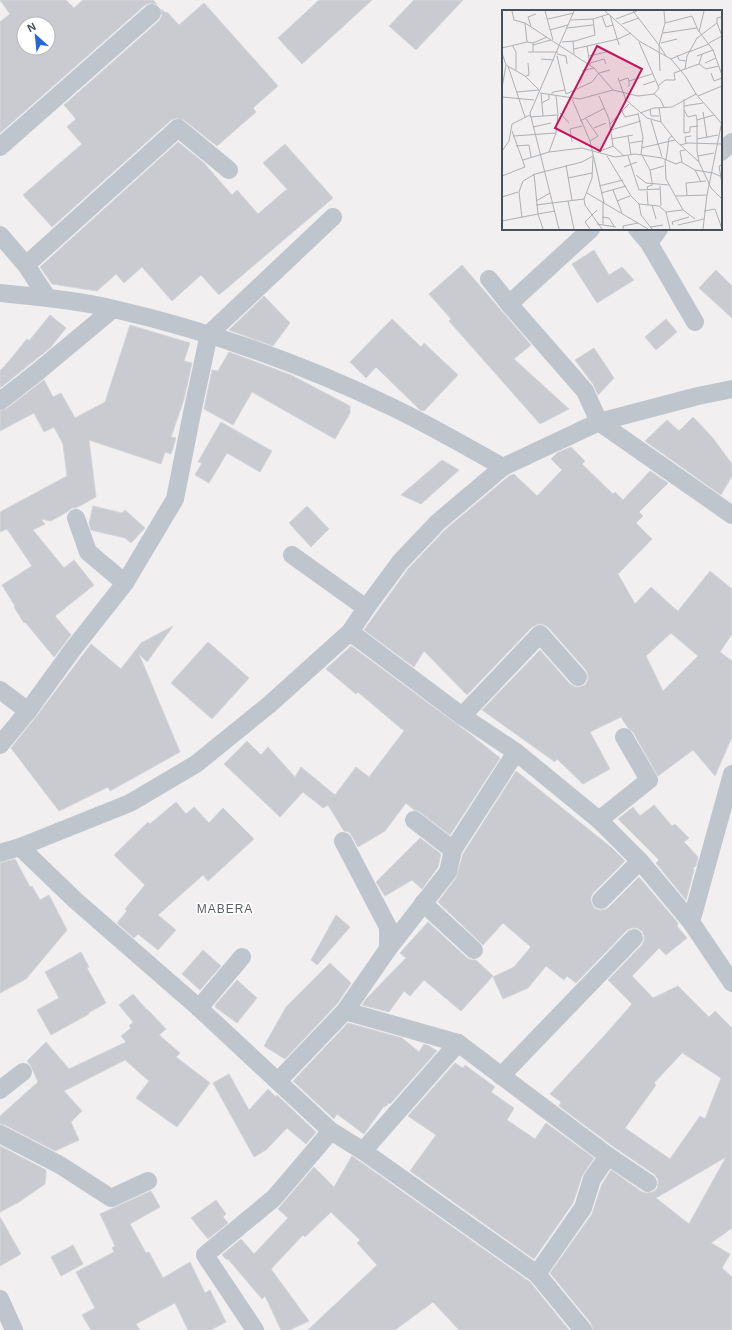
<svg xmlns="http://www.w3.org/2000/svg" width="732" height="1330" viewBox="0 0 732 1330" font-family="Arial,sans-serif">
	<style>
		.building { fill: #c9cbd1; stroke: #d3d5da; fill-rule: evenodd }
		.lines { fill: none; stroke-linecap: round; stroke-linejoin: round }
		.street { stroke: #bec5cd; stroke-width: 18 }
		.labels { text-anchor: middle; stroke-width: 3.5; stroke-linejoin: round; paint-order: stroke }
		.neighbourhood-label { font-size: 12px; letter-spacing: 1px; fill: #5c5f63; stroke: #fff }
		.inset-road { fill: none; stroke: #adb0b4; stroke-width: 1 }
		.view { fill: #c2185b; fill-opacity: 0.15; stroke: #c2185b; stroke-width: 2 }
		.inset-edge { fill: none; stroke: #48515b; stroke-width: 2 }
	</style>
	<rect width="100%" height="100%" fill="#f1efef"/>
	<g class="building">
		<path d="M0,0H66L74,8L83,0H153L157,4L150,3L145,5L0,133V22L10,14ZM24,24H48V48H24Z"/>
		<polygon points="319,0 372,0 302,64 278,38"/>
		<polygon points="414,0 463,0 416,50 389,26"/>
		<polygon points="204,3 278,86 253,108 256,112 217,146 184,120 176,118 171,120 52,227 23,195 82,144 67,127 76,119 64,105 159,21 162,16 161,9 166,13 167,12 179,25"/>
		<polygon points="178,142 203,162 232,195 237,190 258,214 287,189 263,163 285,144 333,198 219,295 201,275 172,301 142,267 124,283 116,274 97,291 52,284 40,267"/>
		<polygon points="594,250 609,275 622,267 634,280 597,303 572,264"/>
		<polygon points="462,265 531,345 514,359 569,409 540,424 449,321 451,319 429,294"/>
		<polygon points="716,270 732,286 732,318 699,288"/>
		<polygon points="264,296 290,323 273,346 229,330"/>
		<polygon points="50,315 66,328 50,348 0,388 0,370 4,367 27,339 29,341"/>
		<polygon points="392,319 421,347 424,343 458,375 424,411 420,410 376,367 366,378 350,362"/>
		<polygon points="666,319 677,332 656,350 645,337"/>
		<polygon points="130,325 190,343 184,361 192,363 184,399 171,437 176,438 171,454 165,452 161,464 89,440 96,497 76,508 72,508 67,512 51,521 41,519 45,524 33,530 64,568 74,560 94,585 55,616 71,635 54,657 25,622 24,623 14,607 15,606 2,585 32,566 7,529 0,532 0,512 67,476 63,444 54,427 44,432 34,413 0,431 0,411 6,409 44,380 53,397 61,393 75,418 105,402"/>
		<polygon points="594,348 614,378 598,395 593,384 575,360"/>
		<polygon points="229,352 291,375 350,406 350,413 335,439 252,392 233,425 204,409 212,370 218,371"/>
		<polygon points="693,417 712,437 732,464 732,476 721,495 645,441 667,420 679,431"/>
		<polygon points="221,422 272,451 260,472 227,453 209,483 195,475 202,463 198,462"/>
		<path d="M571,447L585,461L582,464L613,494L615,492L623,500L650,471L668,483L639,512L643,516L636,523L652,539L618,574L635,604L651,587L674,608L678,611L710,571L732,589V634L720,652L732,661V737L715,776L693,750L658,776L633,732L628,728L621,717L590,732L610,769L583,784L557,759L555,762L482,710L540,650L570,684L575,687H580L585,685L588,680V675L586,670L548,627L543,624H538L532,627L467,695L424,651L414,667L364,630L408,569L445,530L509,476L514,474L537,496L562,470L551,459L557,453ZM671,633L698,656L663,691L646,656Z"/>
		<polygon points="442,460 459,470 421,504 401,495"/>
		<polygon points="93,506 122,513 125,510 145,528 131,543 125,538 91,530 89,523"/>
		<polygon points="307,506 329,529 311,547 289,523"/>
		<polygon points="173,626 147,662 139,654 180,752 110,791 108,787 59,811 11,748 36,717 91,644 121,669 141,643"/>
		<polygon points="208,642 249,678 212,719 171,683"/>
		<polygon points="351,646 470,734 500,758 450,835 420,812 414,810 406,803 385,831 358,847 352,836 349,832 344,831 328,805 323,808 303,792 280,817 224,764 247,741 261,755 268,747 295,777 301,767 335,795 356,767 369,777 404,731 358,692 356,694 326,669"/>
		<path d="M516,771L612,848L625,861L593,893L591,897V902L594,908L599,910H604L608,908L639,877L678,923L677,926L687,938L666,955L659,948L632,976L653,998L678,986L709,1017L715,1011L732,1028V1228L711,1243L730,1254L722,1268L732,1277V1330H593L591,1323L550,1273L592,1214L602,1184L611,1170L642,1192L647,1193L653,1192L657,1189L658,1184V1179L654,1174L614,1147L559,1106L561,1102L550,1094L604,1036L632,1004L608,980L642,945L644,941V935L642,931L637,928H631L627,930L576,983L567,976L564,980L546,966L528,988L503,999L493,977L514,967L531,947L503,923L483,945L438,902L456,878L463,854ZM683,1052L684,1054L721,1078L705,1119L700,1116L670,1159L625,1128L656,1085L654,1083ZM726,1157L689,1224L656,1198Z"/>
		<polygon points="176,802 186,814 194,807 209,823 223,808 254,839 208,881 203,875 158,915 176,930 158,950 138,934 134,938 117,923 127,911 125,909 145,885 114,855 148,822 150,824"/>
		<polygon points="654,805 672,826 675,824 689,838 684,842 698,857 696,866 693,868 694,870 686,900 656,863 659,860 618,819 633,807 640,816"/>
		<polygon points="420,838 441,854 438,867 422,889 412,880 385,896 376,882"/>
		<polygon points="15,859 30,887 32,886 40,900 49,895 67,930 26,979 0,993 0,863"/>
		<polygon points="336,915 350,927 317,965 311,960"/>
		<polygon points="428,922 467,958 471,960 476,960 493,976 461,1011 424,980 410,996 404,991 389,1012 362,1005 366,999 406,958 400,953"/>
		<polygon points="203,950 221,966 200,990 182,974"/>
		<polygon points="81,952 89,967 87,968 106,1003 88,1013 89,1014 51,1035 37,1010 59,998 45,972"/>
		<polygon points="330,963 351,983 337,1004 285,1059 264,1046 286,1007"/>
		<polygon points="237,980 257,998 237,1023 215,1007 216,1004"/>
		<polygon points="133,994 147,1010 147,1009 166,1029 159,1035 180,1053 176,1057 210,1083 177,1127 136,1098 149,1081 125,1060 64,1091 82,1111 71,1122 79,1140 55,1151 5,1125 0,1124 0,1116 38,1082 31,1066 27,1061 46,1042 69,1069 126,1042 121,1036 131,1028 129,1026 133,1022 119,1005"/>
		<polygon points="348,1023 402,1038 419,1052 424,1044 429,1046 437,1051 390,1104 389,1103 385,1107 384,1106 364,1134 337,1114 334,1119 293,1081"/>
		<polygon points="455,1063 463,1068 465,1065 495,1087 491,1092 514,1108 507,1120 535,1139 546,1123 594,1158 582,1176 573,1203 534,1259 410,1171 436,1135 408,1116"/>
		<polygon points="229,1074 249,1110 268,1089 276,1097 277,1095 316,1132 306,1144 287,1128 266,1150 254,1157 213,1083"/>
		<polygon points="0,1146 46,1170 46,1175 45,1184 19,1202 0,1212"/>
		<polygon points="352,1156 530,1282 569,1330 459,1330 433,1302 395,1330 308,1330 377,1265 357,1243 360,1240 331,1212 305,1237 303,1235 271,1269 309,1321 290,1330 281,1330 265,1296 262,1299 228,1259 227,1260 222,1255 241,1239 254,1254 288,1218 278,1209 314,1167 334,1187"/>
		<polygon points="151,1191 160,1207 130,1224 146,1253 149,1252 163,1278 190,1262 205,1293 210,1290 226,1322 211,1330 188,1330 175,1303 136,1324 140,1330 91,1330 82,1315 95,1308 76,1272 114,1252 112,1248 115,1246 100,1214"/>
		<polygon points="216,1200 226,1214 223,1217 228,1223 208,1239 191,1218"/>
		<polygon points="0,1217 21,1254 0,1266"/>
		<polygon points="73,1245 83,1264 61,1276 51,1257"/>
	</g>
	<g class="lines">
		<g class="street">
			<polyline points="0,147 152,13"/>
			<polyline points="721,152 732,142"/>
			<polyline points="637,229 649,243"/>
			<polyline points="659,229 649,243 695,322"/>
			<polyline points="0,235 26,265 47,297"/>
			<polyline points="26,265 178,128 229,170"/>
			<polyline points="489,279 509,304 585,391 599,422 732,515"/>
			<path d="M0,293C38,297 77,300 114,309C210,331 305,365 394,408C431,426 467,447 503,467"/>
			<polyline points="509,304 591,229"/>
			<polyline points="0,401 35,374 113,309"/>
			<polyline points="76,518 88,552 125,583"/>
			<polyline points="292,555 366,608"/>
			<polyline points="350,632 462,716 516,752 599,820 640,861 691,922 732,983"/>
			<polyline points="0,690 28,711"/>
			<polyline points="462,716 540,634 578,677"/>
			<polyline points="0,745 28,711 73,649 125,583 175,499 192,413 209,334 333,217"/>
			<polyline points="414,820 453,850"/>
			<polyline points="599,820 649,780 624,737"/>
			<polyline points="343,841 388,927 388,949"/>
			<polyline points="20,847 75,900 199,1008 331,1131 363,1151 537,1274 583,1330"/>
			<polyline points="0,853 20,847 130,803 196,764 270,704 350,632 366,608 400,562 438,522 503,467 599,422 698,396 732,389"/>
			<polyline points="601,900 640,861"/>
			<polyline points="423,903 474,950"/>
			<polyline points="691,922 732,774"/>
			<polyline points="199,1008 242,957"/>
			<polyline points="345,1011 458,1043 608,1156 592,1179 583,1208 537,1274"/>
			<polyline points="501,1076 634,938"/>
			<polyline points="278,1081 345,1011 388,949 448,872 453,850 516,752"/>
			<polyline points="0,1090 23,1072"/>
			<polyline points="0,1134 60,1165 111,1198 148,1181"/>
			<polyline points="363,1151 458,1043"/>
			<polyline points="608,1156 648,1183"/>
			<polyline points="0,1299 14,1330"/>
			<polyline points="255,1330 205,1255 274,1198 331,1131"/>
		</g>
	</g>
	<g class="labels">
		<g class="neighbourhood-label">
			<text x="225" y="913">MABERA</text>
		</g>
	</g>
	<g transform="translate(502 10)">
		<rect width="220" height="220" fill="#f1efef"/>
		<path class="inset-road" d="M43,1L51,30M103,1L137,31L169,49L184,67L194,84L220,114M131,1L157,35L158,61M162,1L163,13L157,35L164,46M108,5L117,35M100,6L104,17L111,15M219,7L215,8V13L220,26M46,9L72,3M114,9L135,1M69,10L91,9L107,4M23,13L92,58L111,80M163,13L190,6L196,20L211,40L220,65M120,14L137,8M29,16L26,7L34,4M65,18L91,15M48,20L66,15M197,22L202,1M161,23L195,18M71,31L72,44M25,32L31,33V42M60,32L73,31L93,25L91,9M137,32L157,78L152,84M31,33L45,27M159,33L175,29M207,33L220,26M10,35L14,42V60M31,35L49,30M85,36L88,55M0,38L25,32L23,13L12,10L10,1M72,39L116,29L129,23M26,42H56M187,42L207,34M0,43L4,55L0,78M55,44L64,46L65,54M175,45L177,50L184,51M55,46L64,84M87,46L104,42M195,46L211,40M39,49L52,50M169,49L188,41M88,53L102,49L104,54M203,53L214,48M197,54L204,59L217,56M4,55L23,66L37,80M6,56L23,107M183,59L185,46L195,28L215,13M80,61L92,58M209,63L212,71L220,68M24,66L27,65L26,53M116,68L124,90L145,108L159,112L173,130L197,152L209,178L220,189M117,71L126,68L127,71M141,75L153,71M156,76L163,70H173L172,63L197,54L200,44M127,77V71L150,64M15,82L37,80M38,83L78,89L111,80L136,86L152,84L158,89L162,97M39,83L41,106M64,84L90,72L97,63L108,60M49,85L51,82L63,80M97,86L107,109L111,136L122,146M196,86L220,76M0,87L32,90M70,89L88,131L102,193M182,89V123L188,122V117L196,116M40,93L47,89V84M127,94L120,101L123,107L136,104M182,96L201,93M157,97L159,112M148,99L149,106H157M182,100L186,107L194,105L195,110M201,102L205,128M58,103L67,113M136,103L141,127L139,145M138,103L152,98L170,97L194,84M28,107L55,105M84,109L96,126L88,131M149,110L160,147M78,111L103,98M10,114L28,105M108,114L120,101M31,117L49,113M92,118L104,113M109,120L139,111M11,126L54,123M126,126L129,145M109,129L131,125M195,129L216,125M70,132L68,119L80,116M128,133L140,131M184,133L183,127L189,126M178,135L186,133L220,134M14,136L27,135L29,147M139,138L173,130M0,141L7,131L10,114M47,142L54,123L56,104L54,86M96,142L111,136M140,145L148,160L150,172V175L145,177L146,180M105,146L129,186L137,194L139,205L150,219M126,146L137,180L158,179M196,146L212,143M91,147L90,168L82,189L83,195L100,219M163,149L164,169L181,200M21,150L47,142L80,138L113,147L133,144L160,148L174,154L179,152L193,160L211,163L220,167M164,150L167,128L170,126M180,152L178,141L183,140M197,152L195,141V110L212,105M64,155L70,190M122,157L135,152M148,160L162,156M193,160L199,172M32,164L36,204L41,219M134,165L144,173L167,175M0,166L23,157L10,121M66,168L90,163M220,174L217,156L220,155M97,176L121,170M158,176L159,196M111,180L120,203M145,181L146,195M85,183L146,219M99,183L124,176M185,185L184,173L204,171M174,186L205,185M0,187L16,182M34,191L48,183M66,191L72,219M115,191L128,186M137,194L157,196L164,202L181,200L193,209M34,195L82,189M150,195L154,209M202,201L213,199L220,219M164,202L168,219M36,204L53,201M100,207L107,208L112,216M20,208L17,182L21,171L33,164L80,152L91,146M0,211L36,204M95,214L114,217M101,214V192M171,215L170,212L187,207M176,215L202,209M148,217L161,215M57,219L28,103L72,1M88,219L83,212L95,200M121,219V216L136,213M201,219L205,185L220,111"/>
		<path class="view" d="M95,36L140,59L98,141L53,118Z"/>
		<rect width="220" height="220" class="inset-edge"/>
	</g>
	<g transform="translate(36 36) rotate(333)"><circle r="19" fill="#ffffff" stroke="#b6b9bd"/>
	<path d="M0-3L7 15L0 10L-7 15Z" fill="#2368d7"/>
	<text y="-6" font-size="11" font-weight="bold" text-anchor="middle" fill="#48515b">N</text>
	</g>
</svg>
